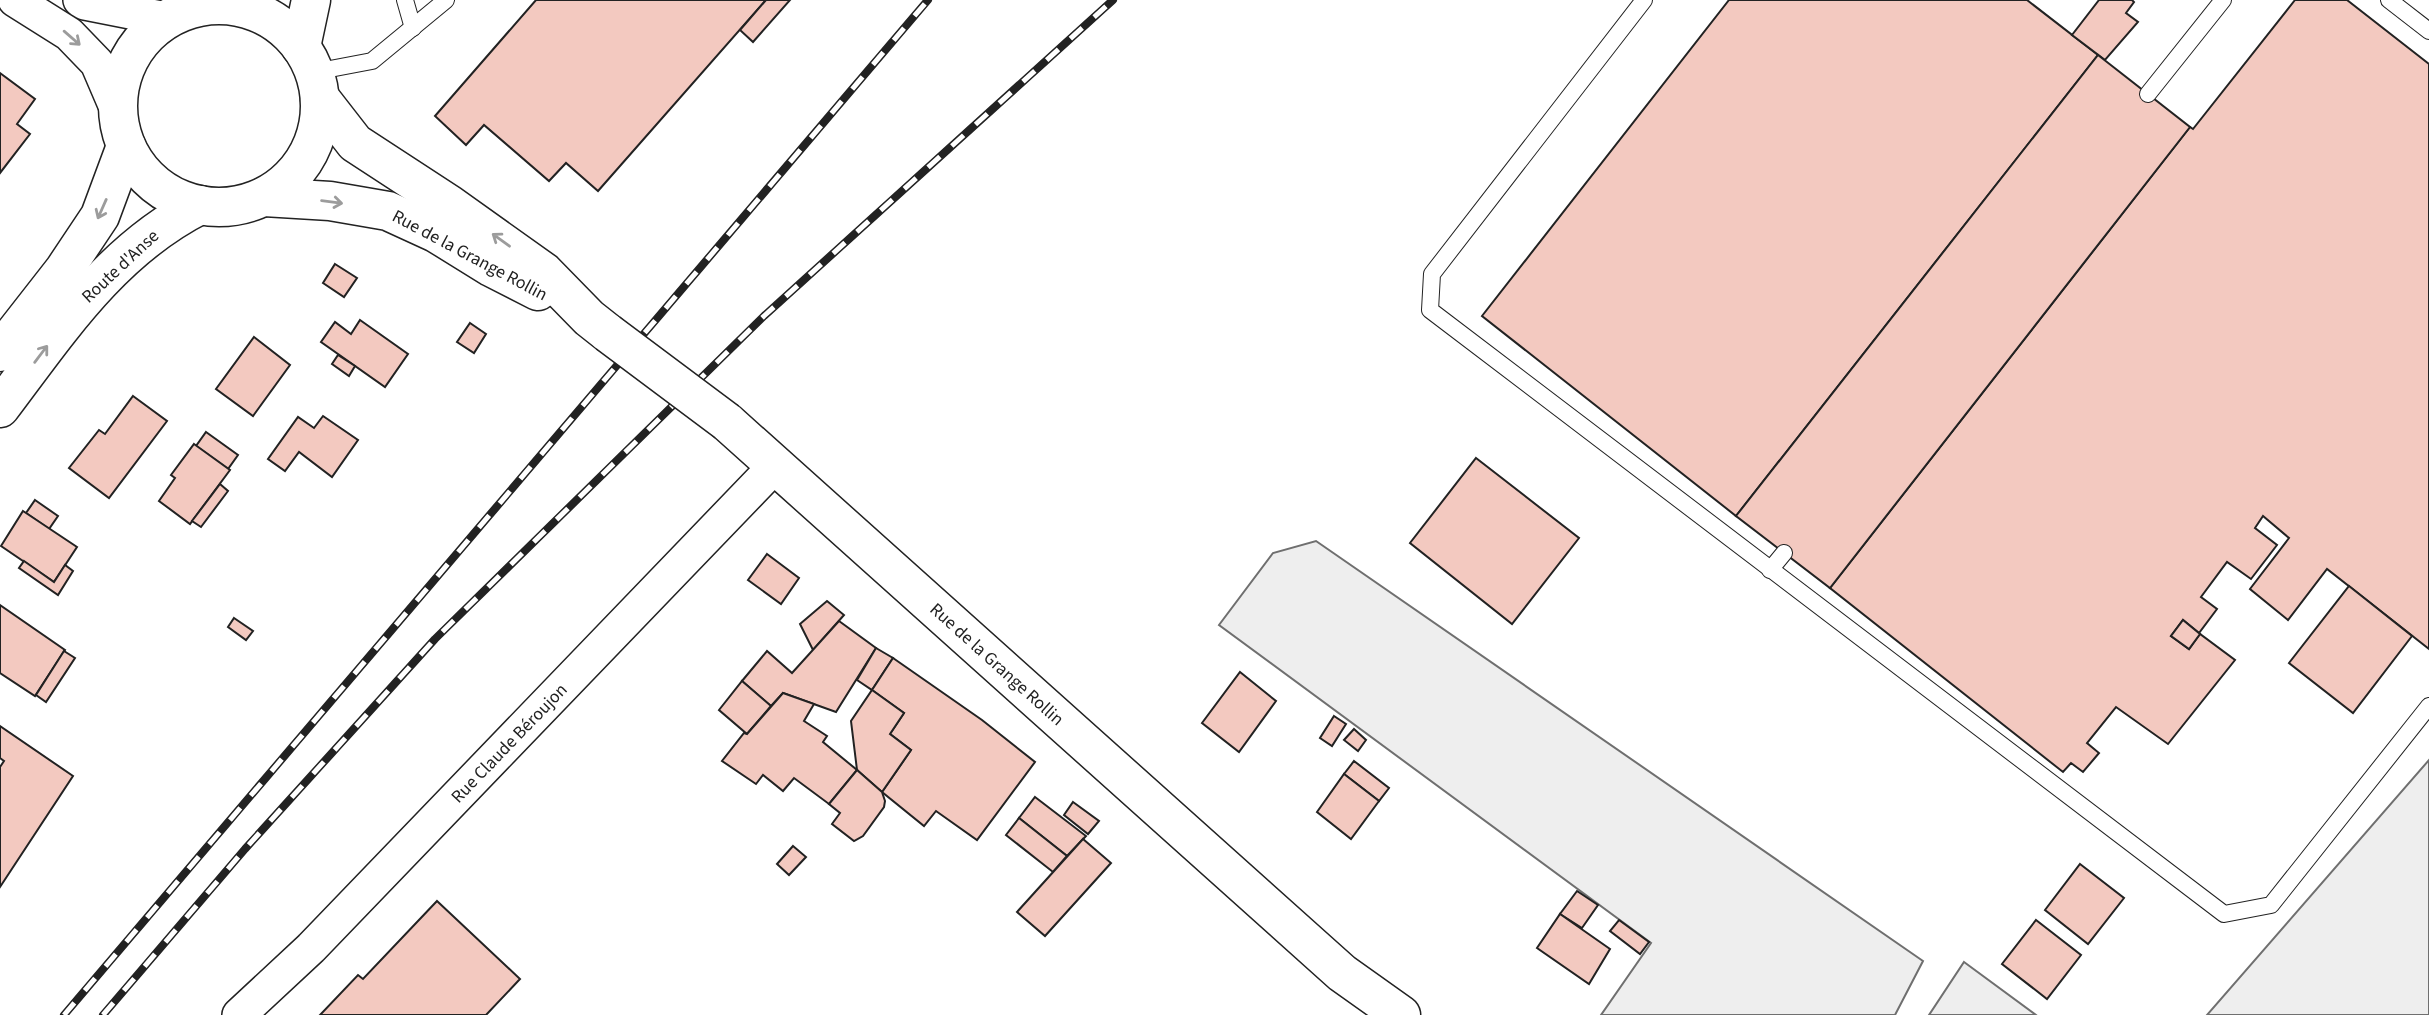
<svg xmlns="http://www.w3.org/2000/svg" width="2429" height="1015" viewBox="0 0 2429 1015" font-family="'Source Sans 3',sans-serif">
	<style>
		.green { fill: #eee; stroke: #6f6f6f; stroke-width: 2 }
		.building { fill: #f3c9c0; stroke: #222; stroke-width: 2 }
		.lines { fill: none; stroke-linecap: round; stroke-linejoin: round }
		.lane-casing { stroke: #222; stroke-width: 18 }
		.street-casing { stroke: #222; stroke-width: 36 }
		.secondary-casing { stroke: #222; stroke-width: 41 }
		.primary-casing { stroke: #222; stroke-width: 41 }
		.lane { stroke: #fff; stroke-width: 16 }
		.street { stroke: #fff; stroke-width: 33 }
		.secondary { stroke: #fff; stroke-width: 38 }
		.primary { stroke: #fff; stroke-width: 38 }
		.rail-casing { stroke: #222; stroke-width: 8 }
		.rail { stroke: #fff; stroke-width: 5; stroke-dasharray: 16; stroke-linecap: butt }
		.secondary-bridge-casing { stroke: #222; stroke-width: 41; stroke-linecap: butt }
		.secondary-bridge { stroke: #fff; stroke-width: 38 }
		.oneway { stroke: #9c9c9c }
		.labels { text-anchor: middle; stroke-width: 5; stroke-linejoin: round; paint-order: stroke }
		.street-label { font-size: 18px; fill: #222; stroke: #fff }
	</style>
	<rect width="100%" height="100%" fill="#fff"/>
	<g class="green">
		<polygon points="1316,541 1923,961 1895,1015 1601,1015 1651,943 1219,625 1273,553"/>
		<polygon points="2429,760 2429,1015 2207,1015"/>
		<polygon points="1964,962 2036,1015 1929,1015"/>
	</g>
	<g class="building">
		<polygon points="536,0 766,0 598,191 566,163 549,181 484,125 466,145 435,116"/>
		<polygon points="766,0 790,0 753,42 740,30"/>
		<polygon points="1729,0 2027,0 2098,55 1736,516 1482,316"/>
		<polygon points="2099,0 2132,0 2134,2 2126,13 2138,22 2105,60 2072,35"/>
		<polygon points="2295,0 2347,0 2429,64 2429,649 2327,569 2288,620 2250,589 2289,538 2263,516 2255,528 2277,545 2251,579 2227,562 2201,597 2217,609 2199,633 2183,620 2171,636 2189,649 2200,634 2235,660 2168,744 2116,707 2087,743 2099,753 2083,772 2071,763 2063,772 1830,588 2190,127 2193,129"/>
		<polygon points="2098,55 2190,127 1830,588 1736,516"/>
		<polygon points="0,73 35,99 17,124 30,134 0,173"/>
		<polygon points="335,264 357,278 344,297 323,283"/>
		<polygon points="360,320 408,354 385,387 321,342 335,322 351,334"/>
		<polygon points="470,323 486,334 474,353 457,342"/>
		<polygon points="254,337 290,365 253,416 216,389"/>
		<polygon points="338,355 355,366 349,376 332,364"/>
		<polygon points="133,396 167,421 109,498 69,468 99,430 105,434"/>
		<polygon points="323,416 358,440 332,477 299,452 285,471 268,459 298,417 314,428"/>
		<polygon points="206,432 238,455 228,469 196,446"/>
		<polygon points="194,444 230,470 190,524 159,501 175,478 171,475"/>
		<polygon points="1476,458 1579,538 1512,624 1410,543"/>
		<polygon points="220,484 228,491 201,527 192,521"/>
		<polygon points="35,500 58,516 49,529 26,513"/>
		<polygon points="23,511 77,547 54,582 1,546"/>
		<polygon points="767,554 799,578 781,604 748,580"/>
		<polygon points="24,561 54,582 65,565 73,571 58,595 19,568"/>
		<polygon points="2349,586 2412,636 2353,713 2289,663"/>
		<polygon points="827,601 844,615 813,650 800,624"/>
		<polygon points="0,605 65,650 35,696 0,673"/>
		<polygon points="234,618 253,631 246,640 228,627"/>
		<polygon points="2183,620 2200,634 2189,649 2171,636"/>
		<polygon points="839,621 876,648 836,712 783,693 771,706 742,681 767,651 792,673"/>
		<polygon points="876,648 893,658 872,690 857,680"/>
		<polygon points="64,651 75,658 46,702 36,695"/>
		<polygon points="893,658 982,720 1035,762 977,840 936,811 924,826 882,792 911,750 890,734 904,713 872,690"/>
		<polygon points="1240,672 1276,701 1239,752 1202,723"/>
		<polygon points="742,681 771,706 747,734 719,710"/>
		<polygon points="872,690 904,713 890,734 911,750 882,792 857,770 851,721"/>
		<polygon points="783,693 814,704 804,721 827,736 823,742 857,770 829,804 794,778 783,791 763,775 756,784 722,761 744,733 747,734"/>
		<polygon points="1334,716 1346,724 1332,746 1320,738"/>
		<polygon points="0,726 73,776 0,887 0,767 4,761 0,758"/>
		<polygon points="1354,729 1366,740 1358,751 1344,740"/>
		<polygon points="1354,761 1389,788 1379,801 1344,774"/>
		<polygon points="857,770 882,792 885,801 884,807 863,836 854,841 832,824 840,813 829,804"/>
		<polygon points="1344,774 1379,801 1351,839 1317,812"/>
		<polygon points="1035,797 1086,836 1067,856 1019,818"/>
		<polygon points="1073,802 1099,821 1088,834 1064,815"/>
		<polygon points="1019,818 1067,856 1053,872 1006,835"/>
		<polygon points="1083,839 1111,863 1045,936 1017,912"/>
		<polygon points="793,846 806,857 789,875 777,864"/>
		<polygon points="2080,864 2124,898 2088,944 2045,910"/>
		<polygon points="1577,891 1598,905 1582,928 1560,914"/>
		<polygon points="437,901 520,979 486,1015 320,1015 358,975 363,979"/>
		<polygon points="1560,914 1610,949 1589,984 1537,948"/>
		<polygon points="1619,920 1649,942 1640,954 1610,931"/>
		<polygon points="2036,920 2081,955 2047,999 2002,964"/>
	</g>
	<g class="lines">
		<g class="lane-casing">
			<g id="lane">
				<polyline points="405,0 413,28"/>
				<polyline points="1644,0 1432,274 1430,310 2224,914 2271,905 2429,706"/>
				<polyline points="2389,0 2429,31"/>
				<polyline points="314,72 372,61 446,0"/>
				<polyline points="2148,94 2223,0"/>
				<polyline points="1770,570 1784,553"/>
			</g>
		</g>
		<g class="street-casing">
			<g id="street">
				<polyline points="15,0 69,34 97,63 118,112"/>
				<polyline points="80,0 85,3 166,19"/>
				<polyline points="239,1015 311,948 775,466"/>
			</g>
		</g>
		<g class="secondary-casing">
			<g id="secondary">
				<polyline points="320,98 355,143 450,205 544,272 589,318 608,333"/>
				<polyline points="264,197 330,201 388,211 436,233 491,267 538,291"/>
				<polyline points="727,422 1342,973 1401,1015"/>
			</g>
		</g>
		<g class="primary-casing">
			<g id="primary">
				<circle cx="219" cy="106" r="101"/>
				<polyline points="301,47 311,0"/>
				<polyline points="0,352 64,270 100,216 126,146"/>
				<path d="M0,408C59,330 111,250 200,205"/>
			</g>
		</g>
		<use href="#lane" class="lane"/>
		<use href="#street" class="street"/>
		<use href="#secondary" class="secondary"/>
		<use href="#primary" class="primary"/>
		<g class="rail-casing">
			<g id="rail">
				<polyline points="64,1015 928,0"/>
				<polyline points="103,1015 245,849 435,639 764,316 1113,0"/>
			</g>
		</g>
		<use href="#rail" class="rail"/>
		<g class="secondary-bridge-casing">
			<polyline id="secondary-bridge" points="608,333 727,422"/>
		</g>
		<use href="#secondary-bridge" class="secondary-bridge"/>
	</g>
	<defs><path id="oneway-shaft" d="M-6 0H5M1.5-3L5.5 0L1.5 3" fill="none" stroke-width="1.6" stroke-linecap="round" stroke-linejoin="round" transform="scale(1.75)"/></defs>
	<g class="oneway">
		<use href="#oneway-shaft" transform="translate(72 38) rotate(41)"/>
		<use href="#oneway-shaft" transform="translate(332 202) rotate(7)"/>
		<use href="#oneway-shaft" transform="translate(102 209) rotate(114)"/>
		<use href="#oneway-shaft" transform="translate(501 240) rotate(-144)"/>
		<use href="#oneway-shaft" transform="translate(41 354) rotate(-53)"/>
	</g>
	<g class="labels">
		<g class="street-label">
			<text transform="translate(470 255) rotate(28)" y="6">Rue de la Grange Rollin</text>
			<text transform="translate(120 266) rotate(-43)" y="6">Route d'Anse</text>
			<text transform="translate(997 664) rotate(42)" y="6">Rue de la Grange Rollin</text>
			<text transform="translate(509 743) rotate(-46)" y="6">Rue Claude Béroujon</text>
		</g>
	</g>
</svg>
